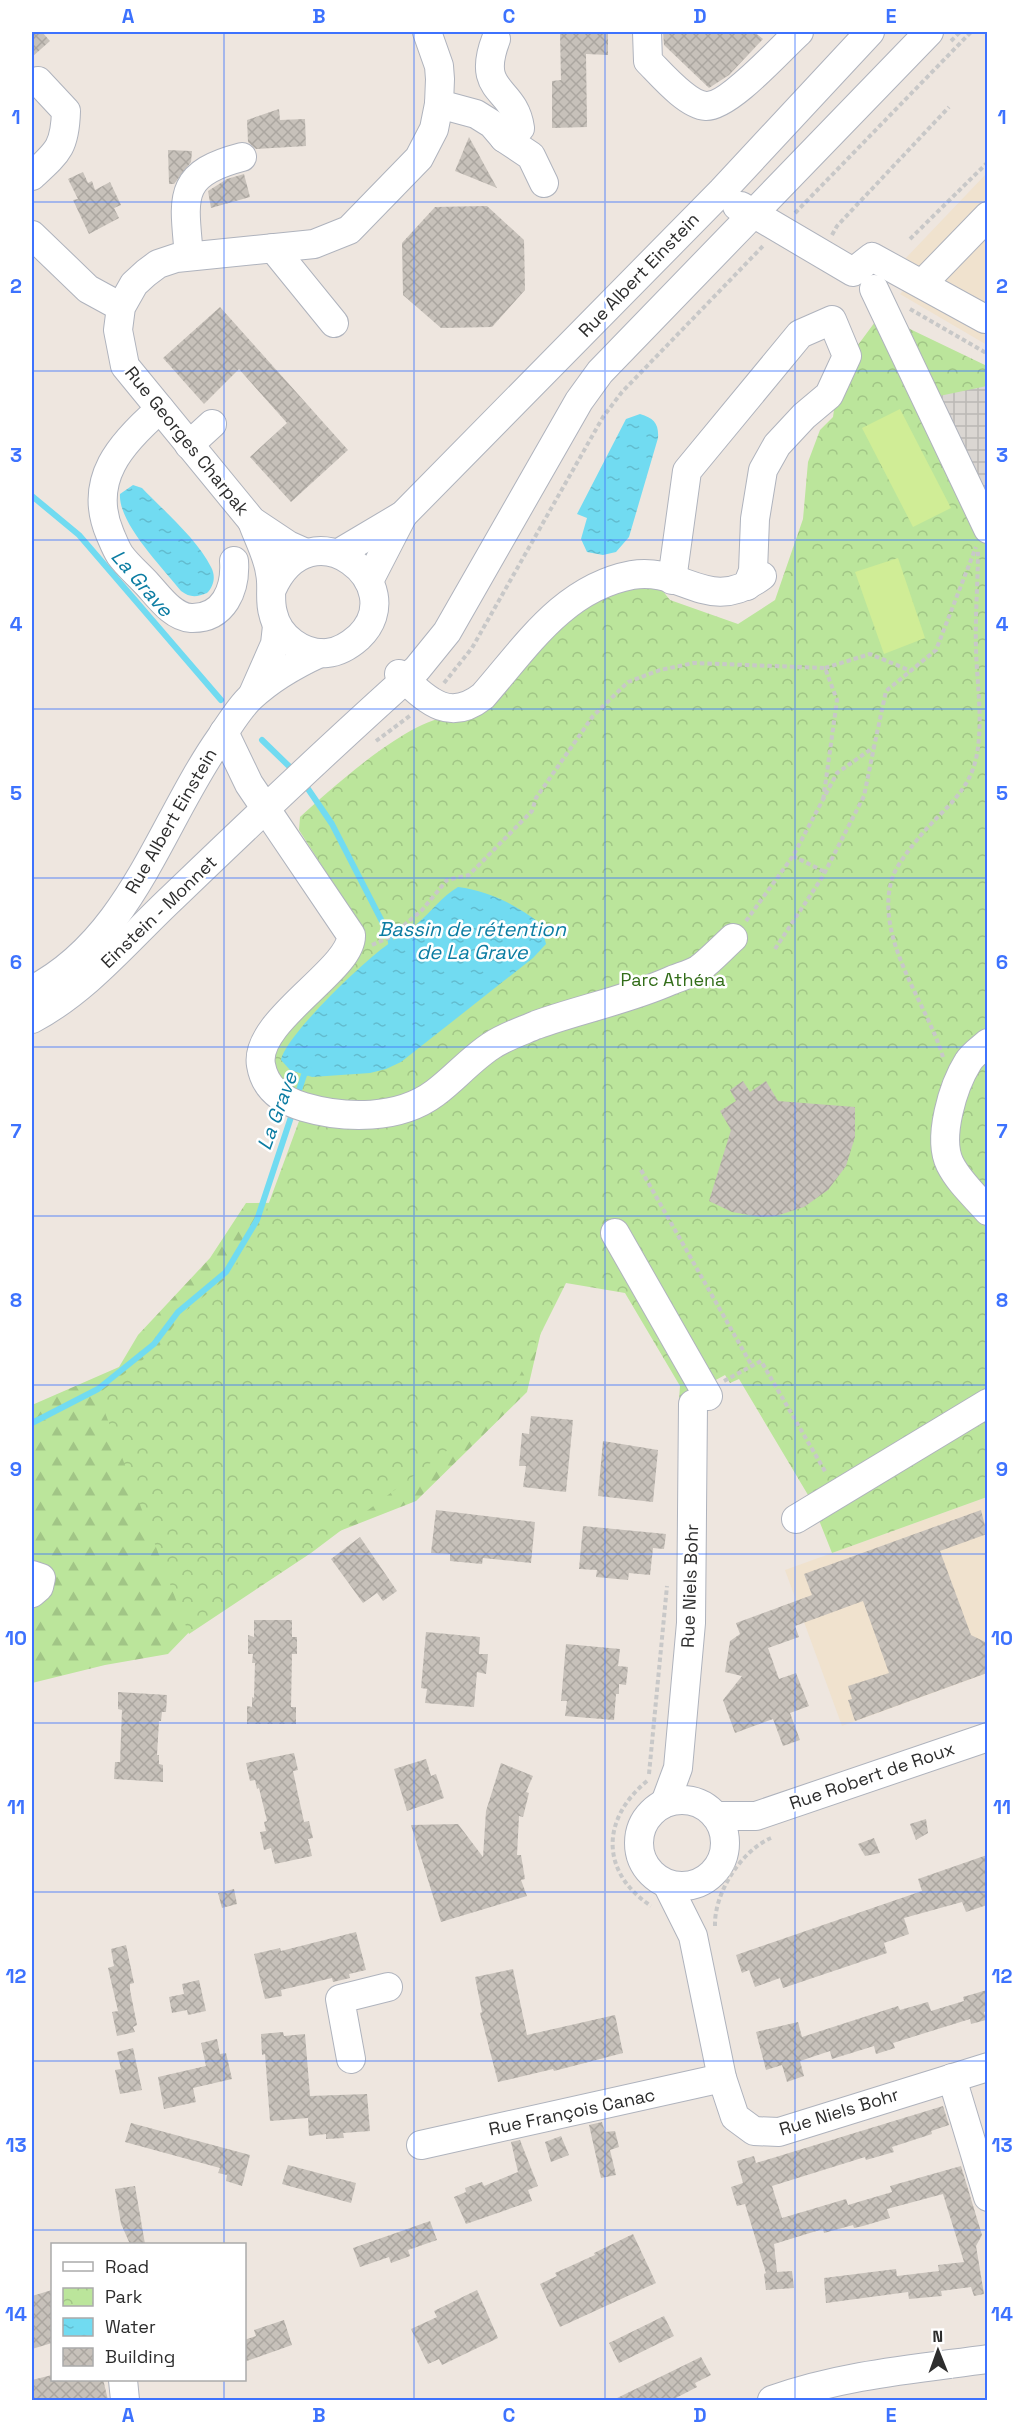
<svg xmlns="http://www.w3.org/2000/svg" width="1019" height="2432" viewBox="0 0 1019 2432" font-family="'Space Grotesk',sans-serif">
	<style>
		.education { fill: #f0e2ce }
		.forest { fill: url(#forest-firs) }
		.park { fill: url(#park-crowns) }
		.pitch { fill: #d0ed96 }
		.plaza { fill: url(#plaza-grid) }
		.water { fill: url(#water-ripples) }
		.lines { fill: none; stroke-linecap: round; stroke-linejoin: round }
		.stream { stroke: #71dbf1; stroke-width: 6 }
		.building { fill: url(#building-cross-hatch) }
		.minor-casing { stroke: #afb3bd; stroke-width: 30 }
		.path { stroke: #c8c8c8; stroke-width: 4; stroke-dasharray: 4.5 3; stroke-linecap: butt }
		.minor { stroke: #fff; stroke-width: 28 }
		.grid { fill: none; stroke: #3d72fe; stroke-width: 1.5; stroke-opacity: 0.55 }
		.labels { text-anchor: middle; stroke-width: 5; stroke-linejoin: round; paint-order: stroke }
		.street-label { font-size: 18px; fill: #2d2d2d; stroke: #fff }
		.park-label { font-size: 18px; fill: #326d19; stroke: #fff }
		.water-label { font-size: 20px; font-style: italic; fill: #0b7ca2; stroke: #fff }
		.neatline { fill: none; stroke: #3d72fe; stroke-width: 2 }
		.grid-label { font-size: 20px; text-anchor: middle; font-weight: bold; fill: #3d72fe }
	</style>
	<defs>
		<pattern id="forest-firs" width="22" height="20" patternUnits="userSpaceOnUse" patternTransform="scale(1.5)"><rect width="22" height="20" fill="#bbe59b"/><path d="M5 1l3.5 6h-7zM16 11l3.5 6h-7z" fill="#a1c586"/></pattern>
		<pattern id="park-crowns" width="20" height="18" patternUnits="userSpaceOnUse" patternTransform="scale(1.5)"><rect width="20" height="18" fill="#bbe59b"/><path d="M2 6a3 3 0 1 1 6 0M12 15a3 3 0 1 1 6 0" fill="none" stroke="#a1c586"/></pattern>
		<pattern id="plaza-grid" width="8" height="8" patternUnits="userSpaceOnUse" patternTransform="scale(1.5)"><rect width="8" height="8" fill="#dad6d2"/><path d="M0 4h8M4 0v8" fill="none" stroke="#bbb8b5"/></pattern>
		<pattern id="water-ripples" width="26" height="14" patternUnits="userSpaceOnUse" patternTransform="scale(1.5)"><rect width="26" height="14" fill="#71dbf1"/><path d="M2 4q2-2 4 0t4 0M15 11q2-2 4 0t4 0" fill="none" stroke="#62bccf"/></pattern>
		<pattern id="building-cross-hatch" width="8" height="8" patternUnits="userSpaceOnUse" patternTransform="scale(1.5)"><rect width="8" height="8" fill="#c7c1ba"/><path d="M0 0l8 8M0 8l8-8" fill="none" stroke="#aba6a0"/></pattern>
	</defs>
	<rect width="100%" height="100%" fill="#eee6df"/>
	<g class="education">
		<polygon points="987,173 987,345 900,294 920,273 905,259"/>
		<polygon points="987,1497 987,1673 842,1726 785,1570"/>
	</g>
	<polygon class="forest" points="654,1158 547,1306 527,1392 416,1501 304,1545 223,1597 168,1654 105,1665 32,1683 32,1405 119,1367 138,1335 210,1258 246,1203 351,1202"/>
	<path class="park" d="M889,303L887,318L987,366V1497L832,1553L811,1500L739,1379L730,1383L725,1375L679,1400L680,1386L625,1293L566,1283L509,1397L465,1437L311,1553L189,1634L98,1394L158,1348L182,1314L229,1276L263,1219L309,1094L287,1088L265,1054L357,921L299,830L300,817C333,787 399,728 441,718L565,617L635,585H658L670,600L738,624L775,600L803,519L808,462L820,430L833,417L836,396L855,349Z"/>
	<g class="pitch">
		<polygon points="900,409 951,508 913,527 862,428"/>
		<polygon points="898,558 925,638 884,654 855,572"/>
	</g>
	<polygon class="plaza" points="987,386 988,524 925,399"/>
	<g class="water">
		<path d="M640,414C654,418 659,424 658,438L629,537L616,552L603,555L587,552L581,539L587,518L577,514L626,419Z"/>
		<path d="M133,485L142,488C163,510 198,540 211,567C216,576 214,586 207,593C197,597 190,598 181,591C163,568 118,523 120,494Z"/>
		<path d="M458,887C490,891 516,905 541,924L546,944L533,958L401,1062L386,1069L370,1073L312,1077L290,1070L281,1060C286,1035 364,961 387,945C397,937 408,932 417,924C432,911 441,897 458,887Z"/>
	</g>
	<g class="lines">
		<g class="stream">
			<polyline points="32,496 79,535 221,700"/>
			<polyline points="262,740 294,771"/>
			<polyline points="304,783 332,824 390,937 392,948"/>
			<polyline points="297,1096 304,1075 309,1070"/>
			<polyline points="32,1423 98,1389 154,1344 178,1312 226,1272 257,1220 293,1111"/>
		</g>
	</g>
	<g class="building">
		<polygon points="32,32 42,32 50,41 32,57"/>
		<polygon points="560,32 608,32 608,55 586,54 587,127 552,128 552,81 561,80"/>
		<polygon points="663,32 754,32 763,39 729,75 709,88 664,45"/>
		<polygon points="279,109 280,120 305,119 306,146 256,149 248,142 247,120"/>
		<polygon points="469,137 497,188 455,171"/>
		<polygon points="168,150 192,151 191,162 174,184 169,184"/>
		<polygon points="83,172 88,183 92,181 95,190 110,182 121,205 114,208 119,218 89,234 73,200 78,199 68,179"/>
		<polygon points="244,174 250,197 211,208 208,191 227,179"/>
		<polygon points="487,206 524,240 525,290 492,327 441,328 403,295 402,243 435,207"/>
		<polygon points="220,307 348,450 291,502 250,457 287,423 239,369 204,404 163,358"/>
		<polygon points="743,1081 750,1092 766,1081 778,1101 855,1107 855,1137 846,1166 828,1190 804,1207 776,1216 761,1217 732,1212 709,1201 731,1130 720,1111 736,1101 730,1090"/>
		<polygon points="531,1416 573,1420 566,1492 523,1487 526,1466 519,1466 522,1433 529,1434"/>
		<polygon points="603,1441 658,1450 653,1502 598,1496"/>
		<polygon points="436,1510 535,1522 531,1563 483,1558 482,1564 450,1561 450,1554 431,1553"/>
		<polygon points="981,1510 987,1534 940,1551 971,1635 987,1643 987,1673 855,1721 848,1700 852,1699 848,1686 889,1673 863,1601 795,1626 799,1637 768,1648 779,1679 796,1673 809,1706 790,1713 800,1740 783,1746 773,1719 735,1733 723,1700 742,1676 725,1672 730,1641 740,1634 736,1623 812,1595 804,1574"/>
		<polygon points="583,1526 666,1534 664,1549 653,1548 650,1575 629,1573 628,1580 596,1577 597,1570 579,1569"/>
		<polygon points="360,1537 397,1591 383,1601 377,1593 363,1603 331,1559"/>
		<polygon points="254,1620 292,1620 292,1637 297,1637 297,1654 292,1654 291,1707 296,1707 296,1724 247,1724 247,1706 252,1707 252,1697 254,1698 255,1663 252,1663 253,1654 248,1654 248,1635 254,1637"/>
		<polygon points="426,1632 480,1637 479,1654 488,1654 486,1674 477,1672 474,1707 425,1703 427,1689 421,1688"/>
		<polygon points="566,1644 620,1649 618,1666 628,1667 626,1685 619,1684 619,1694 616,1694 614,1720 565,1716 567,1701 561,1701"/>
		<polygon points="118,1692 167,1695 166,1712 162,1712 161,1721 159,1721 157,1755 159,1755 159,1764 163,1765 163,1782 114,1779 115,1762 120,1762 122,1710 118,1709"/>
		<polygon points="294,1753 298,1770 293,1771 304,1822 309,1821 313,1838 308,1839 312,1856 275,1864 271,1848 264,1850 260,1832 266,1831 264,1822 267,1821 259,1788 257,1789 255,1780 250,1781 246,1763"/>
		<polygon points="426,1759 431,1776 436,1774 444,1798 407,1811 394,1769"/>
		<polygon points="501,1763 533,1776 526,1792 529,1793 523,1817 519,1816 517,1855 521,1855 525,1879 521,1880 527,1896 441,1922 411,1825 458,1824 483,1857 486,1811"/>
		<polygon points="926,1819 928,1833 916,1840 910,1824"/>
		<polygon points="874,1838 880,1853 865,1856 858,1844"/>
		<polygon points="987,1855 987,1905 966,1912 962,1902 904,1918 909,1934 884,1943 887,1953 783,1988 780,1978 755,1987 749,1970 742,1973 736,1955 922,1891 918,1879"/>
		<polygon points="234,1889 237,1904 222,1908 218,1893"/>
		<polygon points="356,1932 366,1970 349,1974 350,1978 333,1982 332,1978 281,1990 282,1996 265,1999 254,1954 280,1948 281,1951"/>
		<polygon points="126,1945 134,1983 130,1984 130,1990 137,2025 133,2027 135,2032 117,2036 112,2012 118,2011 108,1968 114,1966 111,1949"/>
		<polygon points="513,1969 527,2035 615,2015 623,2053 554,2071 553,2069 498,2082 480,2013 482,2012 475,1977"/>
		<polygon points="199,1980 206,2011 188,2015 187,2010 172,2013 169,1997 184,1994 182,1984"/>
		<polygon points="987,1990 987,2011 984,2012 986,2020 971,2024 970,2019 893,2043 895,2048 876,2054 874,2046 832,2059 830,2051 800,2061 804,2076 787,2082 782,2065 766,2070 756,2032 798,2022 802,2037 898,2006 900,2010 928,2002 931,2011 964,2001 963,1997"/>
		<polygon points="283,2032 284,2036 305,2034 310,2096 367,2094 370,2131 343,2133 344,2138 326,2139 326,2134 309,2136 308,2118 270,2121 265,2054 262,2055 261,2034"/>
		<polygon points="217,2039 220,2054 226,2053 232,2079 193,2088 196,2102 164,2109 158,2077 206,2066 201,2043"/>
		<polygon points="133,2048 142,2090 120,2094 115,2070 121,2069 117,2052"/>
		<polygon points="943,2106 949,2125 931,2131 932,2134 892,2147 894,2152 866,2160 865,2157 772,2186 782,2218 846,2199 848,2205 892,2192 890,2186 961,2166 982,2235 976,2246 984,2294 974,2296 971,2287 941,2291 942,2296 909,2299 908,2292 826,2303 824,2278 896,2269 897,2276 939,2271 938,2265 964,2262 943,2194 887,2209 890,2218 863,2226 854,2228 853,2225 824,2233 823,2229 774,2244 777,2272 792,2271 794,2288 766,2290 764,2274 766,2273 745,2204 737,2206 731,2187 743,2183 737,2161 754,2156 756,2163"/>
		<polygon points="602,2122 605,2132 615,2131 619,2147 610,2150 616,2175 601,2178 589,2125"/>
		<polygon points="131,2123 250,2155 242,2186 226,2181 227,2175 218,2173 220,2168 125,2142"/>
		<polygon points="561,2136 569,2155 551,2162 545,2142"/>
		<polygon points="520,2140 538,2186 528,2190 532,2201 466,2224 454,2197 466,2192 465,2188 473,2185 482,2182 484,2186 518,2172 511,2142"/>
		<polygon points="288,2165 356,2183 351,2203 282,2184"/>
		<polygon points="135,2186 145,2244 130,2244 121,2224 115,2189"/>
		<polygon points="430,2221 437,2240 408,2250 410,2256 391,2263 389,2257 360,2267 353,2248"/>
		<polygon points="633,2234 656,2283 560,2327 540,2284 557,2276 555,2273 595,2255 594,2253"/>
		<polygon points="52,2290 52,2343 32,2349 32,2296"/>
		<polygon points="477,2290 498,2338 442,2365 439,2359 428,2364 411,2329 437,2317 434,2311"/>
		<polygon points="664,2316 674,2336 619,2363 609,2343"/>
		<polygon points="284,2320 292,2345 244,2362 244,2340 256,2336 254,2330"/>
		<polygon points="701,2357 711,2375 695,2383 697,2387 672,2400 613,2400"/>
		<polygon points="52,2375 52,2379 103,2379 108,2400 32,2400 32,2380"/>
	</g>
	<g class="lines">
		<g class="minor-casing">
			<g id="minor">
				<path d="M647,32L648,61C661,74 687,105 706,106C729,107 781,48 799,32"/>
				<path d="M496,39C475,94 514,86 520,128L504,138"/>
				<polyline points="439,104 476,114 492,124 504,138 531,156 544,183"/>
				<path d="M32,176C58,152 65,147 66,111L38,81"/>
				<polyline points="737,206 741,206 853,272 872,257 985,319"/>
				<polyline points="32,235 88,289 121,307"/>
				<polyline points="273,248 334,323"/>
				<path d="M189,256C184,198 176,174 242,157"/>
				<polyline points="923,283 988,216"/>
				<polyline points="874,289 988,529"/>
				<path d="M160,409C121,443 87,480 110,534C113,541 116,549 120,555C128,566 139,575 148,585C159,597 173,617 191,618C224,619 236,589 234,561"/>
				<polyline points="189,445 212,424"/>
				<path d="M252,521C258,538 268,556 270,573C273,586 269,600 273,613C278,637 303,655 327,653C339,652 350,645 359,637C413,585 311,502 272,589"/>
				<polyline points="306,553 288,545 252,521 125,366 118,330 121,307 134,284 146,273 158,264 176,258 314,244 349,230 419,158 434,129 439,104 440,79 439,66 427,32"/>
				<polyline points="339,553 403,515 722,191 870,32"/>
				<polyline points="672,580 687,471 800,334 832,320 847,356 829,395 804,416 777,445 763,470 755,519 753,571 747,586"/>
				<polyline points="369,581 403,515"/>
				<path d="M399,674C426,699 448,724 483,696C526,647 563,588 632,575C683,566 708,616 762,576"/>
				<polyline points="253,694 275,644 277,626"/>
				<path d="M224,732L249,784L351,935C353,969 253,1021 261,1065C265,1089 283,1101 304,1107C345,1119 399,1120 435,1093C454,1079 471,1059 491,1046C504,1037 522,1031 536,1025C580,1009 627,1000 670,981C679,977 691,974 699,969C711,960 722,948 733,938"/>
				<path d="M32,990C131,939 161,822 221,737C230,724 239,708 251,697C270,679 296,664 320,653"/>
				<path d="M32,1019C87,990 128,939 173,897C253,820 334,743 417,669L447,632L579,401L600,372L929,32"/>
				<path d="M988,1043C981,1049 972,1055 968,1062C953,1086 937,1138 950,1164C959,1182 975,1196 988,1211"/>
				<polyline points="615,1233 708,1396"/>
				<polyline points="796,1519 988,1403"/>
				<polyline points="32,1575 41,1578 39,1587 32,1593"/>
				<circle cx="682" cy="1843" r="43"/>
				<polyline points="665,1803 678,1768 691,1623 693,1404"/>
				<polyline points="716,1816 756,1816 988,1737"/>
				<polyline points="667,1884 693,1936 722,2078 735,2117 754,2131 779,2132 988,2067"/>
				<polyline points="351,2059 340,1999 388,1987"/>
				<polyline points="952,2078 988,2197"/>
				<polyline points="421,2145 722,2078"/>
				<polyline points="123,2380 125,2400"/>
				<path d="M772,2400C842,2375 915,2369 988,2359"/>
			</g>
		</g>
		<g class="path">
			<polyline points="951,41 960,32"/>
			<polyline points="795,213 971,32"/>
			<polyline points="832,235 837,226 949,107"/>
			<polyline points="910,239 988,162"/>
			<polyline points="910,309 988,354"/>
			<polyline points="825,668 870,654 911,671"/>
			<polyline points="444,683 472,648 603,417 622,392 763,246"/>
			<polyline points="376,741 411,715"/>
			<polyline points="793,856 825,872"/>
			<polyline points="746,921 793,856 837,773 874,747 886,691 936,650 976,547"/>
			<polyline points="372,945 390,937 422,910 447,880 469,875 532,811 536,798 593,716 628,682 660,670 694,663 825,668 837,700 823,801"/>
			<polyline points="775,949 823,876 864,796 874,747"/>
			<path d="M943,1057C927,1003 872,936 893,876C898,863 912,846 921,835C945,807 970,792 977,754C983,719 977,684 976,649C975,616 978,582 978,549"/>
			<polyline points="641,1170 752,1366"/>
			<polyline points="724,1381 761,1361 826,1473"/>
			<polyline points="649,1774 667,1586"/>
			<path d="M647,1781C601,1819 600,1872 651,1906"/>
			<path d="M715,1926C714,1893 741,1851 771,1838"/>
		</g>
		<use href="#minor" class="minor"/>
	</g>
	<path class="grid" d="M224,32V2244M414,32V2400M605,32V2400M795,32V2400M32,202H988M32,371H988M32,540H988M32,709H988M32,878H988M32,1047H988M32,1216H988M32,1385H988M32,1554H988M32,1723H988M32,1892H988M32,2061H988M32,2230H988M224,2380V2400"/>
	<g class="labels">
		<g class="street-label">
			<text transform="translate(639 275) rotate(-46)" y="6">Rue Albert Einstein</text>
			<text transform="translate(187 441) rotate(51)" y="6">Rue Georges Charpak</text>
			<text transform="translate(171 821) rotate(-60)" y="6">Rue Albert Einstein</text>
			<text transform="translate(159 912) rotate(-44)" y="6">Einstein - Monnet</text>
			<text transform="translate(690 1586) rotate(-88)" y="6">Rue Niels Bohr</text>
			<text transform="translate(872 1776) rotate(-19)" y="6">Rue Robert de Roux</text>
			<text transform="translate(572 2112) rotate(-12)" y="6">Rue François Canac</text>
			<text transform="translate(839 2112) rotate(-17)" y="6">Rue Niels Bohr</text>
		</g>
		<g class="park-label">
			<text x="673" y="986">Parc Athéna</text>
		</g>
		<g class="water-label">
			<text transform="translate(142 583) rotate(49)" y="7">La Grave</text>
			<text x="472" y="936">Bassin de rétention<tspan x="472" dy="23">de La Grave</tspan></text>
			<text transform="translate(277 1111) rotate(-70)" y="7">La Grave</text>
		</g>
	</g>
	<rect width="1019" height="2432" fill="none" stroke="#ffffff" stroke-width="66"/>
	<rect x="51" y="2243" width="195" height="138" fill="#ffffff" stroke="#ababab" stroke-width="1.5"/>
	<rect x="63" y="2262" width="30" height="9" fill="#ffffff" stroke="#ababab" stroke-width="1.5"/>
	<text x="105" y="2273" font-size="18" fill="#2d2d2d">Road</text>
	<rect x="63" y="2288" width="30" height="18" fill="url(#park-crowns)" stroke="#ababab" stroke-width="1.5"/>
	<text x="105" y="2303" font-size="18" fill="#2d2d2d">Park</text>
	<rect x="63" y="2318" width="30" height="18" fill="url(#water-ripples)" stroke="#ababab" stroke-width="1.5"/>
	<text x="105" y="2333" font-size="18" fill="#2d2d2d">Water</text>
	<rect x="63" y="2348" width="30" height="18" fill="url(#building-cross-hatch)" stroke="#ababab" stroke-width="1.5"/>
	<text x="105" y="2363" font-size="18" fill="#2d2d2d">Building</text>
	<g transform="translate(938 2351) rotate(359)" stroke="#ffffff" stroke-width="4.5" paint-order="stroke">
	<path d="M0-4.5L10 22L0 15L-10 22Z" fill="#2d2d2d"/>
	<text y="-9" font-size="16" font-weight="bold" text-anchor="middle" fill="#2d2d2d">N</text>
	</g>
	<rect x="33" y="33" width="953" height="2366" class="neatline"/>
	<g class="grid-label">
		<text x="128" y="23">A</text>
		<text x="319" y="23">B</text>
		<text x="509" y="23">C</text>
		<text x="700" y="23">D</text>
		<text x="891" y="23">E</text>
		<text x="16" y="124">1</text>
		<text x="1002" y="124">1</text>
		<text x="16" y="293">2</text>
		<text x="1002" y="293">2</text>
		<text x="16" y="462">3</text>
		<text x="1002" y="462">3</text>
		<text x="16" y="631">4</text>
		<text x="1002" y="631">4</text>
		<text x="16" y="800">5</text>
		<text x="1002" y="800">5</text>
		<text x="16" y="969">6</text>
		<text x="1002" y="969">6</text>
		<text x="16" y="1138">7</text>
		<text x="1002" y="1138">7</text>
		<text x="16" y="1307">8</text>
		<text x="1002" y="1307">8</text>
		<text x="16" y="1476">9</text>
		<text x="1002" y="1476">9</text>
		<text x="16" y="1645">10</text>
		<text x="1002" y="1645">10</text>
		<text x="16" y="1814">11</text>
		<text x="1002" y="1814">11</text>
		<text x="16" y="1983">12</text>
		<text x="1002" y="1983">12</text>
		<text x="16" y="2152">13</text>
		<text x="1002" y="2152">13</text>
		<text x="16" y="2321">14</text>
		<text x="1002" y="2321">14</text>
		<text x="128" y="2422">A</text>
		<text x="319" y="2422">B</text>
		<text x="509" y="2422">C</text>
		<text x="700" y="2422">D</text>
		<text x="891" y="2422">E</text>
	</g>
</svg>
